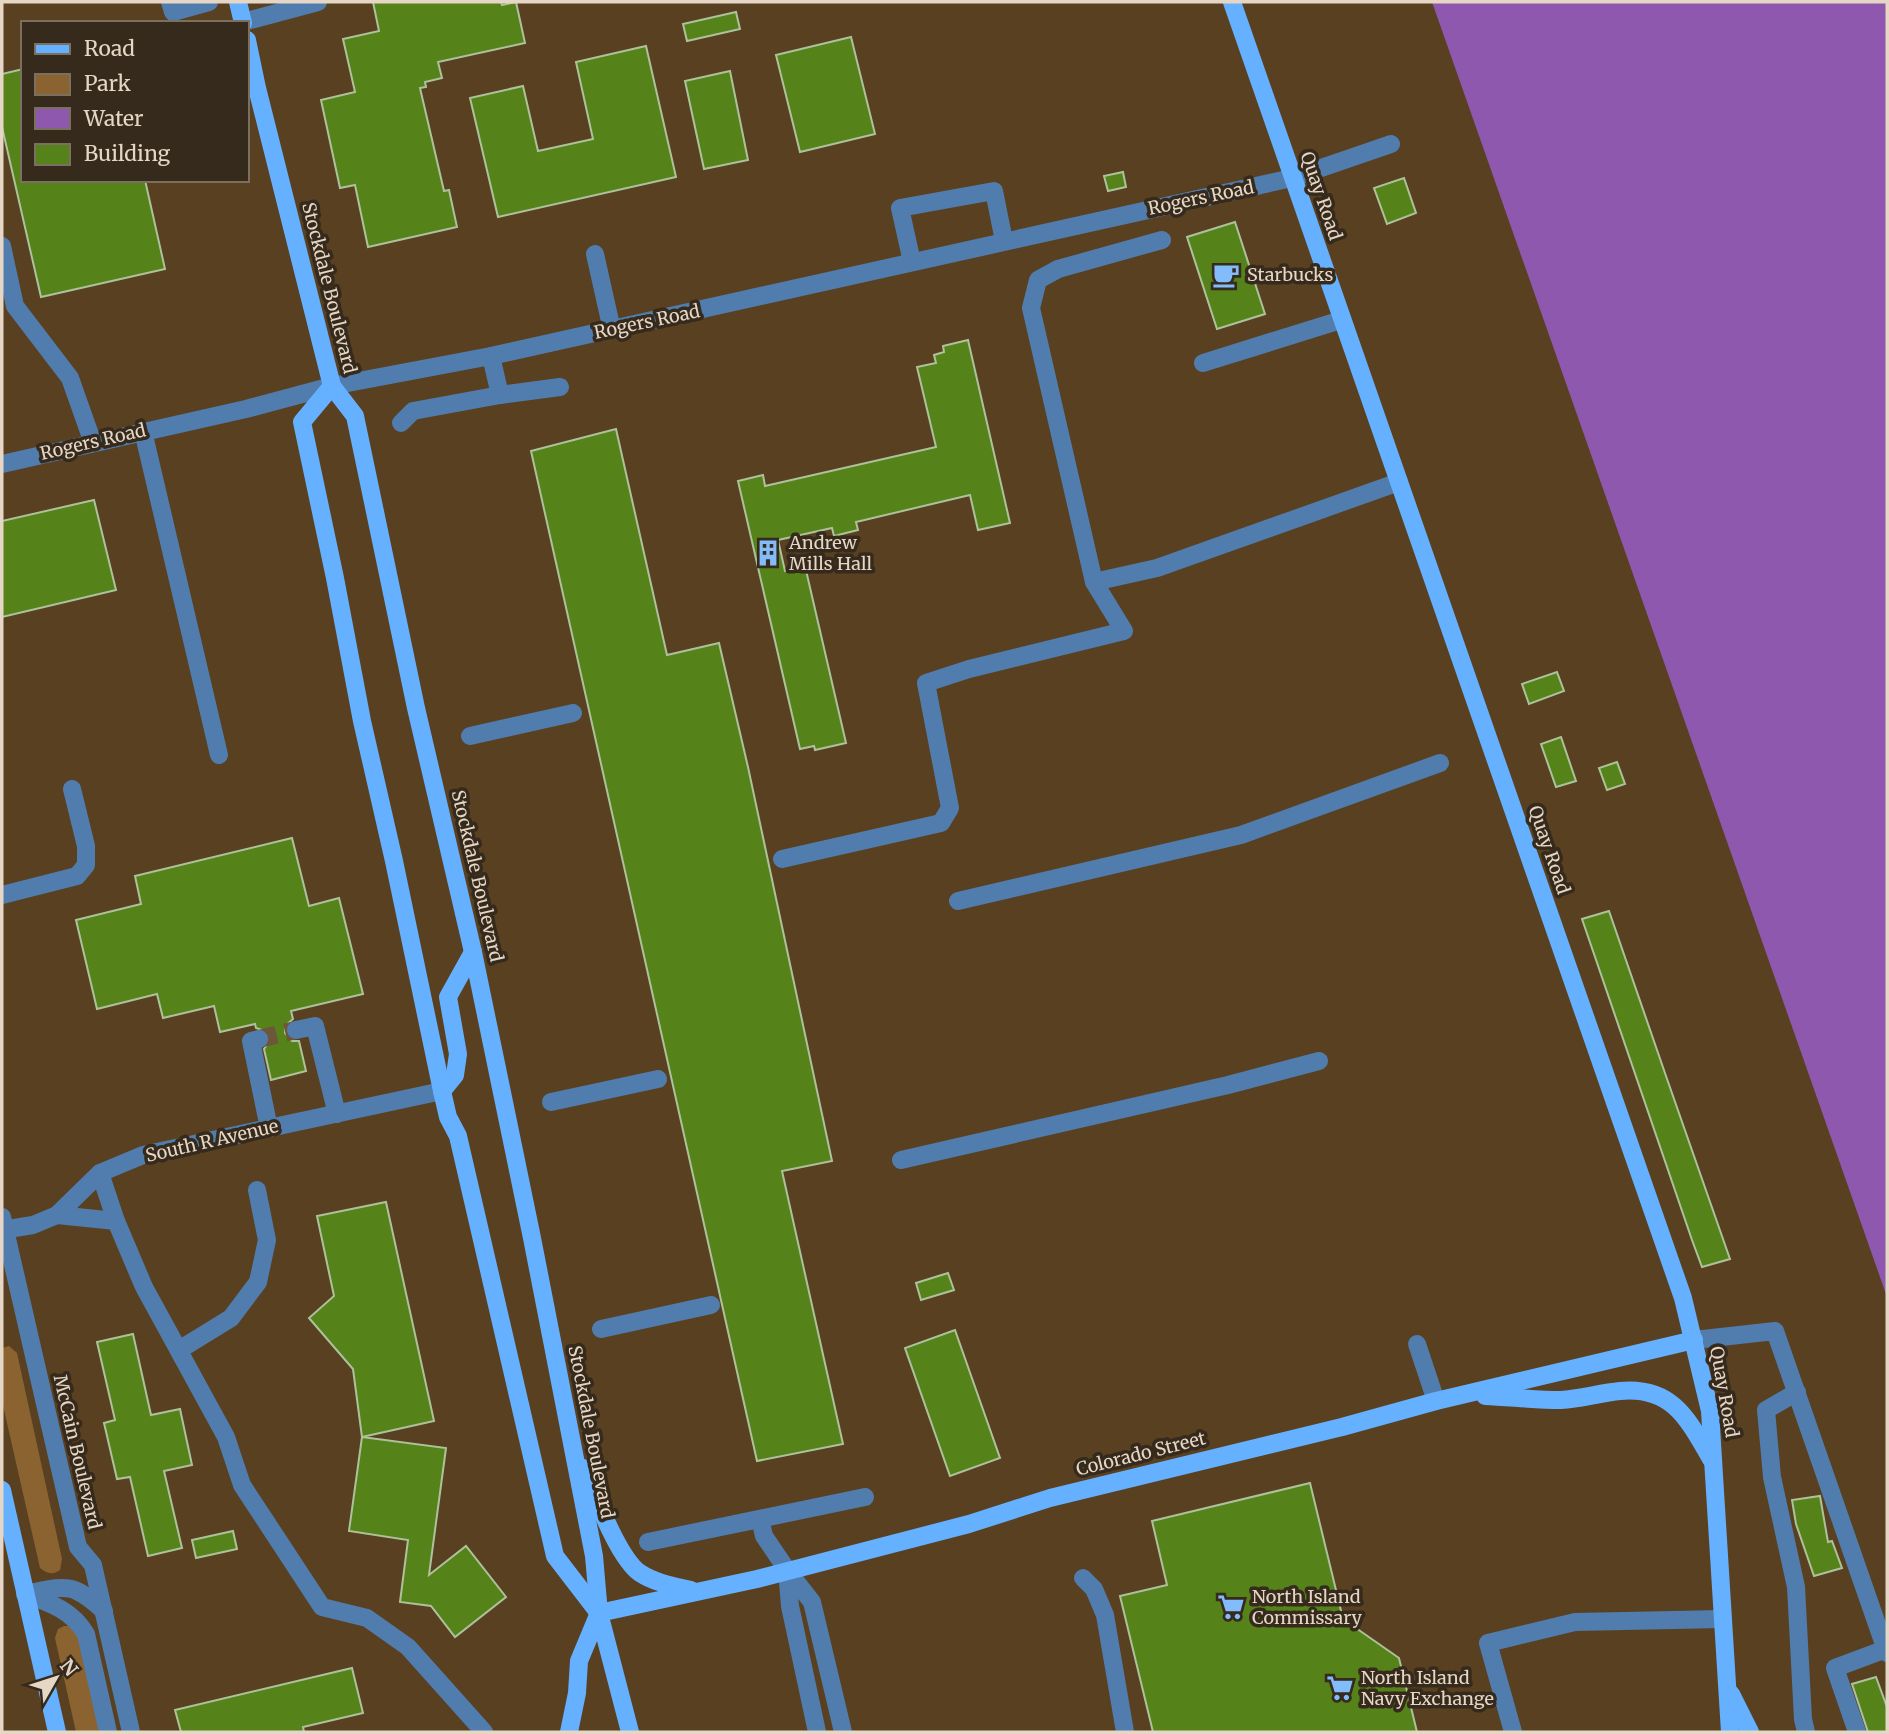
<svg xmlns="http://www.w3.org/2000/svg" width="1889" height="1734" viewBox="0 0 1889 1734" font-family="Merriweather,serif">
	<style>
		.green { fill: #8b6331 }
		.water { fill: #8d58ae }
		.building { fill: #55831a; stroke: #adc29c; stroke-width: 2 }
		.lines { fill: none; stroke-linecap: round; stroke-linejoin: round }
		.minor-tunnel { stroke: #6e563a; stroke-width: 18; stroke-dasharray: 18 9; stroke-linecap: butt }
		.minor { stroke: #507dae; stroke-width: 18 }
		.major { stroke: #66b1ff; stroke-width: 18 }
		.labels { text-anchor: middle; stroke-width: 7; stroke-linejoin: round; paint-order: stroke }
		.street-label { font-size: 18px; fill: #e5d6c5; stroke: #352a1c }
		.poi-label { font-size: 18px; fill: #e5d6c5; stroke: #352a1c; text-anchor: start }
	</style>
	<rect width="100%" height="100%" fill="#594021"/>
	<g class="green">
		<path d="M9,1346L17,1353L62,1559L60,1570C52,1575 48,1574 40,1568L2,1401V1348Z"/>
		<polygon points="64,1626 74,1626 78,1630 101,1732 76,1732 55,1638 58,1629"/>
	</g>
	<polygon class="water" points="1432,2 1887,2 1887,1297"/>
	<g class="building">
		<polygon points="373,2 501,2 502,5 516,2 525,43 438,62 442,78 425,82 426,87 420,88 444,191 449,190 457,227 368,247 355,185 340,188 321,100 355,92 343,39 379,31"/>
		<polygon points="736,12 740,29 687,41 683,24"/>
		<polygon points="851,37 875,134 800,152 776,55"/>
		<polygon points="646,46 676,177 498,217 470,98 523,86 538,151 593,139 576,62"/>
		<polygon points="23,69 23,180 145,180 165,269 41,297 2,127 2,74"/>
		<polygon points="730,71 748,160 704,169 685,81"/>
		<polygon points="1123,172 1126,187 1108,191 1104,176"/>
		<polygon points="1404,178 1416,213 1387,224 1374,188"/>
		<polygon points="1235,222 1265,314 1217,329 1187,237"/>
		<polygon points="968,340 1010,523 978,530 970,495 856,522 858,530 834,536 832,528 778,540 785,571 805,566 846,743 815,750 814,746 800,749 738,481 763,475 765,486 936,447 917,367 936,363 934,355 944,352 943,346"/>
		<polygon points="616,429 667,655 719,643 748,767 832,1161 782,1171 843,1444 757,1461 531,451"/>
		<polygon points="94,500 116,590 2,617 2,521"/>
		<polygon points="1557,672 1564,691 1529,704 1522,684"/>
		<polygon points="1561,737 1576,781 1556,787 1541,744"/>
		<polygon points="1617,762 1625,784 1607,790 1599,768"/>
		<polygon points="292,838 309,906 339,898 363,994 291,1011 293,1019 285,1026 285,1033 292,1041 299,1041 306,1071 271,1080 264,1049 270,1041 268,1032 256,1028 255,1024 220,1032 214,1006 163,1018 157,994 97,1009 76,920 141,904 135,876"/>
		<polygon points="1609,911 1666,1076 1730,1259 1702,1267 1692,1240 1582,919"/>
		<polygon points="386,1202 434,1421 362,1437 446,1448 429,1575 466,1546 506,1597 455,1637 431,1606 400,1602 408,1540 349,1531 362,1437 353,1369 309,1318 334,1296 317,1216"/>
		<polygon points="948,1273 954,1290 921,1300 916,1283"/>
		<polygon points="955,1330 1000,1458 950,1476 905,1348"/>
		<polygon points="133,1334 151,1415 180,1409 192,1465 164,1471 182,1548 148,1556 130,1477 117,1479 104,1423 115,1420 97,1342"/>
		<polygon points="1310,1483 1343,1619 1399,1658 1417,1732 1153,1732 1120,1596 1167,1585 1152,1521"/>
		<polygon points="1820,1496 1828,1542 1832,1541 1842,1568 1814,1576 1796,1524 1792,1500"/>
		<polygon points="233,1531 237,1549 196,1558 192,1540"/>
		<polygon points="352,1668 363,1713 303,1727 304,1732 181,1732 175,1710"/>
		<polygon points="1876,1677 1887,1707 1887,1732 1868,1732 1852,1684"/>
	</g>
	<g class="lines">
		<polyline class="minor-tunnel" points="259,1039 296,1030"/>
		<g class="minor">
			<polyline points="170,2 173,12 209,2"/>
			<polyline points="243,22 318,2"/>
			<polyline points="2,246 15,306 70,378 93,443"/>
			<polyline points="595,254 612,330"/>
			<polyline points="912,262 900,208 994,191 1004,241"/>
			<polyline points="491,356 500,395"/>
			<polyline points="1203,363 1341,320"/>
			<polyline points="401,423 413,411 500,395 560,387"/>
			<polyline points="143,431 219,755"/>
			<polyline points="2,464 246,409 332,386 491,356 1292,178 1391,144"/>
			<polyline points="1094,582 1157,568 1399,482"/>
			<polyline points="470,736 573,713"/>
			<polyline points="782,859 941,823 950,808 926,683 969,669 1124,631 1094,582 1031,308 1038,280 1058,269 1162,240"/>
			<polyline points="2,895 77,876 86,865 86,846 72,789"/>
			<polyline points="958,901 1241,835 1440,763"/>
			<polyline points="296,1030 315,1026 337,1114"/>
			<polyline points="259,1039 251,1041 269,1128"/>
			<polyline points="551,1102 658,1079"/>
			<polyline points="901,1160 1228,1085 1319,1061"/>
			<polyline points="100,1173 116,1221 144,1287 226,1437 242,1485 322,1607 367,1618 408,1647 484,1732"/>
			<polyline points="57,1215 116,1221"/>
			<polyline points="2,1217 78,1547 93,1565 131,1732"/>
			<polyline points="2,1230 33,1225 57,1215 100,1173 143,1155 442,1091"/>
			<polyline points="601,1329 711,1305"/>
			<polyline points="1694,1340 1775,1331 1887,1653"/>
			<polyline points="1417,1344 1436,1401"/>
			<polyline points="179,1350 231,1318 258,1282 267,1240 257,1190"/>
			<polyline points="1797,1392 1766,1410 1772,1477 1796,1587 1803,1719 1806,1732"/>
			<polyline points="760,1519 764,1536 787,1570 812,1602 843,1732"/>
			<polyline points="648,1542 865,1497"/>
			<polyline points="787,1570 790,1606 817,1732"/>
			<polyline points="1083,1578 1094,1589 1105,1615 1125,1732"/>
			<path d="M25,1594C50,1603 72,1610 86,1634L108,1732"/>
			<path d="M25,1594C66,1586 71,1581 104,1611"/>
			<polyline points="1513,1732 1488,1643 1575,1622 1723,1619"/>
			<polyline points="1857,1732 1835,1668 1886,1649"/>
		</g>
		<g class="major">
			<polyline points="238,2 243,23"/>
			<polyline points="1232,2 1683,1298 1710,1411 1730,1732"/>
			<polyline points="247,40 257,88 332,386 355,416 416,708 473,952 532,1238 594,1556 599,1613 630,1732"/>
			<polyline points="332,386 302,422 335,578 362,721 394,861 442,1091 448,1117 458,1136 555,1556 598,1612"/>
			<polyline points="442,1091 455,1075 458,1054 448,997 473,952"/>
			<path d="M1485,1396C1510,1397 1536,1400 1561,1400C1580,1399 1600,1393 1620,1391C1672,1386 1688,1419 1711,1459"/>
			<path d="M583,1468C595,1494 618,1558 640,1573C655,1583 674,1586 691,1590"/>
			<polyline points="2,1490 57,1732"/>
			<polyline points="599,1613 757,1579 969,1524 1050,1498 1342,1427 1436,1401 1694,1340"/>
			<polyline points="1731,1694 1750,1732"/>
			<polyline points="569,1732 577,1693 579,1661 599,1613"/>
		</g>
	</g>
	<defs>
		<g id="cafe-bare" transform="scale(2.1)"><path d="M-5.5-4.5H6V0H3Q3 3.5 0 3.5H-2.5Q-5.5 3.5-5.5 0ZM3-3.2v2h1.7v-2ZM-6 4.5H4V6H-6Z" fill="#82bcfa" stroke="#352a1c" stroke-width="2.5" paint-order="stroke"/></g>
		<g id="building-bare" transform="scale(2.1)"><path d="M-4-6H4V6H1V3H-1V6H-4ZM-2.5-4.3h1.7v1.8h-1.7ZM.8-4.3h1.7v1.8H.8ZM-2.5-1h1.7V.8h-1.7ZM.8-1h1.7V.8H.8Z" fill="#82bcfa" stroke="#352a1c" stroke-width="2.5" paint-order="stroke"/></g>
		<g id="supermarket-bare" transform="scale(2.1)"><path d="M-6-5.5h2.5l.6 2H6L4.5 2H-2.5L-4.4-4H-6ZM-1.5 3.2a1.3 1.3 0 1 0 .1 0ZM3 3.2a1.3 1.3 0 1 0 .1 0Z" fill="#82bcfa" stroke="#352a1c" stroke-width="2.5" paint-order="stroke"/></g>
	</defs>
	<g fill-rule="evenodd">
		<use href="#cafe-bare" x="1226" y="275"/>
		<use href="#building-bare" x="768" y="553"/>
		<use href="#supermarket-bare" x="1231" y="1607"/>
		<use href="#supermarket-bare" x="1340" y="1688"/>
	</g>
	<g class="labels">
		<g class="street-label">
			<text transform="translate(1321 196) rotate(71)" y="6">Quay Road</text>
			<text transform="translate(1201 198) rotate(-12)" y="6">Rogers Road</text>
			<text transform="translate(329 288) rotate(76)" y="6">Stockdale Boulevard</text>
			<text transform="translate(647 322) rotate(-12)" y="6">Rogers Road</text>
			<text transform="translate(93 442) rotate(-13)" y="6">Rogers Road</text>
			<text transform="translate(1549 850) rotate(71)" y="6">Quay Road</text>
			<text transform="translate(477 876) rotate(77)" y="6">Stockdale Boulevard</text>
			<text transform="translate(212 1141) rotate(-13)" y="6">South R Avenue</text>
			<text transform="translate(1724 1392) rotate(80)" y="6">Quay Road</text>
			<text transform="translate(591 1432) rotate(79)" y="6">Stockdale Boulevard</text>
			<text transform="translate(77 1452) rotate(77)" y="6">McCain Boulevard</text>
			<text transform="translate(1141 1454) rotate(-14)" y="6">Colorado Street</text>
		</g>
		<g class="poi-label">
			<text x="1247" y="281">Starbucks</text>
			<text x="789" y="549">Andrew<tspan x="789" dy="21">Mills Hall</tspan></text>
			<text x="1252" y="1603">North Island<tspan x="1252" dy="21">Commissary</tspan></text>
			<text x="1361" y="1684">North Island<tspan x="1361" dy="21">Navy Exchange</tspan></text>
		</g>
	</g>
	<rect width="1889" height="1734" fill="none" stroke="#e5d6c5" stroke-width="7"/>
	<rect x="21" y="21" width="228" height="161" fill="#352a1c" stroke="#7b6f60" stroke-width="2"/>
	<rect x="35" y="44" width="35" height="10" fill="#66b1ff" stroke="#7b6f60" stroke-width="2"/>
	<text x="84" y="56" font-size="21" fill="#e5d6c5">Road</text>
	<rect x="35" y="74" width="35" height="21" fill="#8b6331" stroke="#7b6f60" stroke-width="2"/>
	<text x="84" y="91" font-size="21" fill="#e5d6c5">Park</text>
	<rect x="35" y="108" width="35" height="21" fill="#8d58ae" stroke="#7b6f60" stroke-width="2"/>
	<text x="84" y="126" font-size="21" fill="#e5d6c5">Water</text>
	<rect x="35" y="144" width="35" height="21" fill="#55831a" stroke="#7b6f60" stroke-width="2"/>
	<text x="84" y="161" font-size="21" fill="#e5d6c5">Building</text>
	<g transform="translate(56 1678) rotate(51)" stroke="#352a1c" stroke-width="5" paint-order="stroke">
	<path d="M0-5L12 26L0 18L-12 26Z" fill="#e5d6c5"/>
	<text y="-10" font-size="19" font-weight="bold" text-anchor="middle" fill="#e5d6c5">N</text>
	</g>
</svg>
